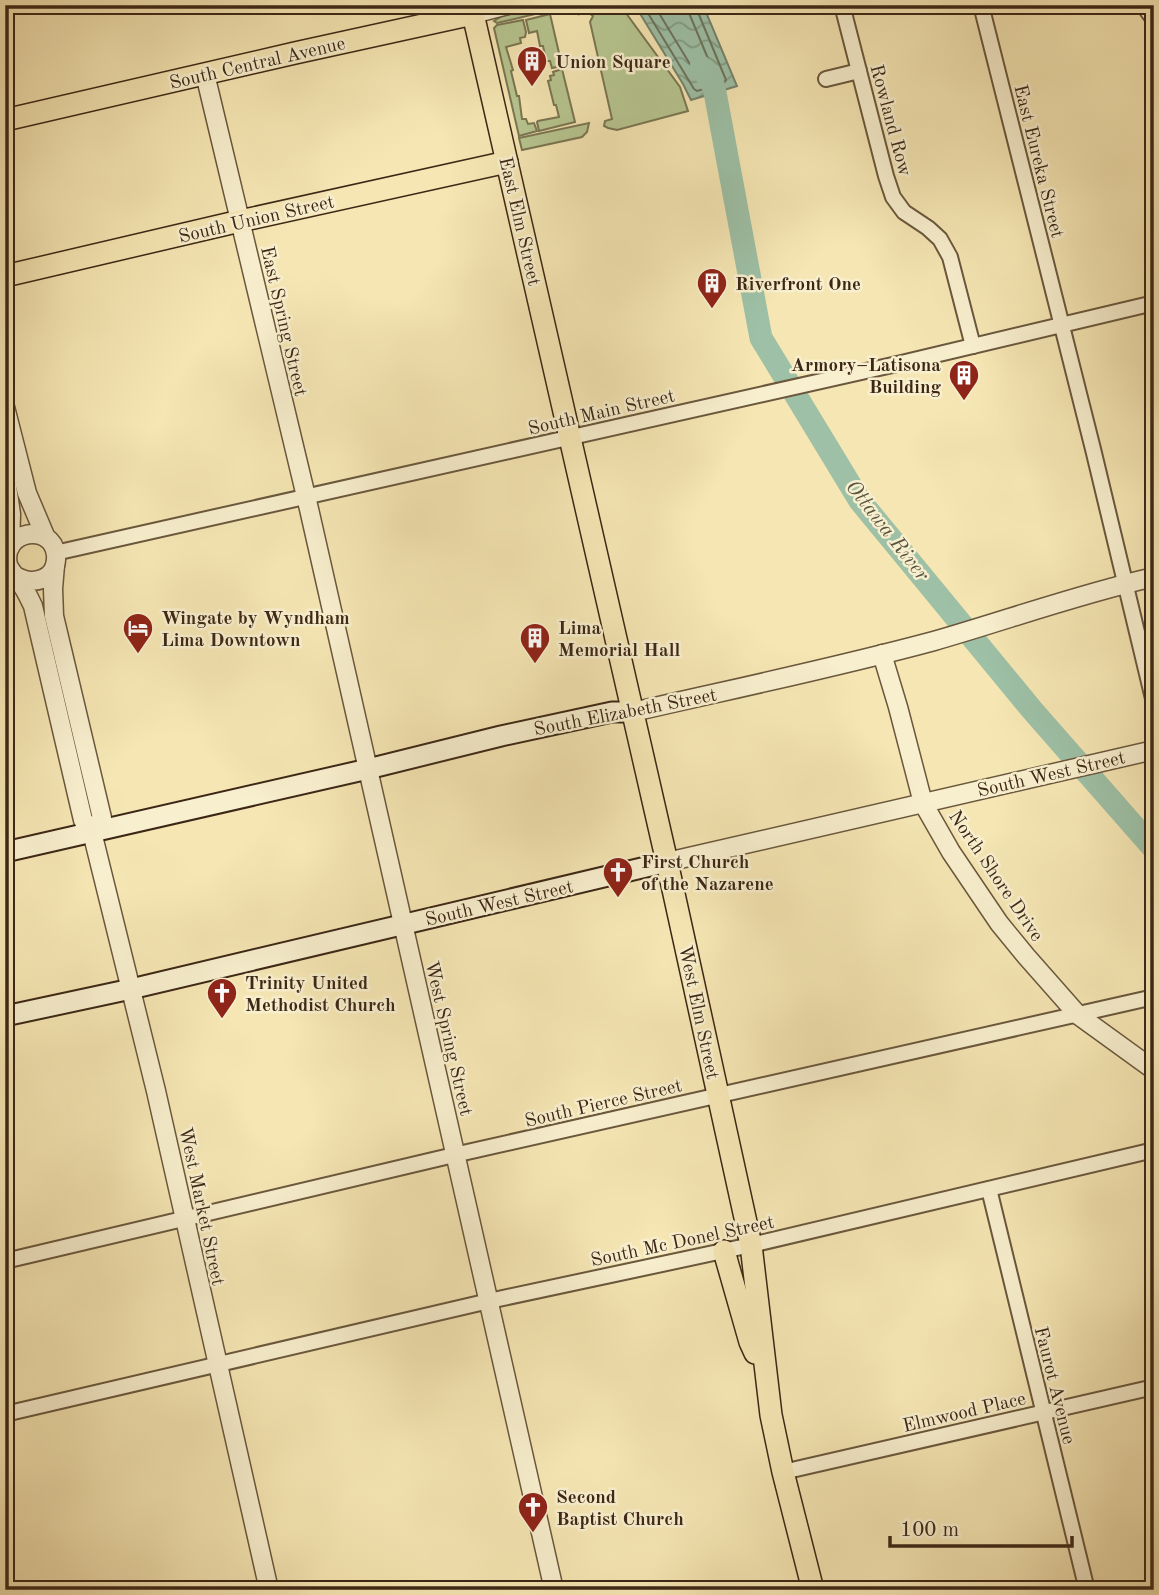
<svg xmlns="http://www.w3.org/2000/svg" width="1159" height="1595" viewBox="0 0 1159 1595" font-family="'Old Standard TT',serif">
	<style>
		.green { fill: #b7c690; stroke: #7a7653; stroke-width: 2 }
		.water { fill: url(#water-waves); stroke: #76836c; stroke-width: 2 }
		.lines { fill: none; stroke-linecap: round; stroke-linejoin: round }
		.shore { stroke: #6c745e; stroke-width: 2 }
		.river { stroke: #9dc0a6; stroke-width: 23 }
		.minor-casing { stroke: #6a573d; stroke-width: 18 }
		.tertiary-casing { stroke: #6a573d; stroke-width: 21 }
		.secondary-casing { stroke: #3c2716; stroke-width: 23 }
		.primary-casing { stroke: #3c2716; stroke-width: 24 }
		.minor { stroke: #f8efce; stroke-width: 14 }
		.tertiary { stroke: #f8efce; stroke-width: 18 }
		.secondary { stroke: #f8efce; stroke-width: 19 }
		.primary { stroke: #f5e6b3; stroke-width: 21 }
		.labels { text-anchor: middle; stroke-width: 5; stroke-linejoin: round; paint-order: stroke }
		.poi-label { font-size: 19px; font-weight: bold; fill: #3c2716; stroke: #f8efce; text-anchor: start }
		.street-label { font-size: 19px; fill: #3c2716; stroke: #f8efce }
		.water-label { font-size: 21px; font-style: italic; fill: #595541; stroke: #f8efce }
	</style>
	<defs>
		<pattern id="water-waves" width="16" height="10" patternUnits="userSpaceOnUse" patternTransform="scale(1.75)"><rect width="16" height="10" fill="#9dc0a6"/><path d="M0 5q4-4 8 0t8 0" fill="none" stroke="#819c86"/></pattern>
	</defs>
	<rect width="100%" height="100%" fill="#f5e6b3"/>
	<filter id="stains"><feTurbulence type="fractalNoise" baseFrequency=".00286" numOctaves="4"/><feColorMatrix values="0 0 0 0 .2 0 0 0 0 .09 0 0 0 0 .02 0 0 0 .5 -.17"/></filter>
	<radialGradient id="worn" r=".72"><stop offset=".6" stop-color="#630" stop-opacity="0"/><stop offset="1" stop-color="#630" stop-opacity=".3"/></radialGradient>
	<g class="green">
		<polygon points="549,5 555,5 561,8 497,23 494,21 502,16"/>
		<polygon points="582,5 620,5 680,87 688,111 617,130 608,128 604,126 605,121 612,119 590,22 593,16 583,9 579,14 577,8"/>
		<polygon points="550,14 562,66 552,68 550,61 546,61 543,46 540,46 537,31 529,33 526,20"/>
		<polygon points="523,20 526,32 525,37 520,38 521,43 506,47 513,70 511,71 517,96 519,96 522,119 526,119 528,124 534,123 537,131 519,136 494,28 497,25"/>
		<polygon points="562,69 575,122 539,131 537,122 538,121 559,117 556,105 554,105 548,81 551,80 550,76 554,75 553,72"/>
		<polygon points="589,123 587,132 582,137 522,150 519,138"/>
	</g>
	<polygon class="water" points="638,5 703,5 737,86 691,100 683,84 639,12"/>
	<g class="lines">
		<g class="shore">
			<polyline points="645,5 646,10 694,89 697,91 724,83 726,80 697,10 697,5"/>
			<polyline points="654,5 699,79 702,80 713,77 714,73 689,13 688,5"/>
		</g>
		<polyline class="river" points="701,67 714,87 761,338 860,501 1033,711 1154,849"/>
		<g class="minor-casing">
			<g id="minor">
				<polyline points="842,5 886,176 893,197 904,212 928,228 940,239 950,257 973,346"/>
				<polyline points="981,5 1093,449 1154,703"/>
				<polyline points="1143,5 1154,20"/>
				<polyline points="826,79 859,71"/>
				<polyline points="55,553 897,364 1154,303"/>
				<polyline points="989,1189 1087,1590"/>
				<polyline points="5,1261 454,1155 1154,997"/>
				<polyline points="5,1414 489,1301 751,1245 1154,1150"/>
				<polyline points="783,1472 1154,1387"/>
			</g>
		</g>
		<g class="tertiary-casing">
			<g id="tertiary">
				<polyline points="473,14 508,5"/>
				<polyline points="205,74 309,509 554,1590"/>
				<polyline points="5,407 27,493 46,538"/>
				<polyline points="5,472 11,514 10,547"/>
				<polyline points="55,565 53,589 54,616 102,818 92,832"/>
				<path d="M14,575C32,587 58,580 56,555C52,521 0,531 8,565C11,573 19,579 23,587C27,593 30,600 33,606L83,820L92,832L156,1091L269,1590"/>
				<polyline points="882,654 898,707 923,803 951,852 999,923 1026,956 1078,1015 1154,1070"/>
				<path d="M633,712C733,689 834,668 934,641C1007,620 1079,594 1154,577"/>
				<polyline points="667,862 1154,750"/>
			</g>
		</g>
		<g class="secondary-casing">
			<g id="secondary">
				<polyline points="5,852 368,769 501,736 612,712 633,712"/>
				<polyline points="5,1016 131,989 667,862"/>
			</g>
		</g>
		<g class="primary-casing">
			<g id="primary">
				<polyline points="471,5 667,862 751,1245 771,1415 783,1472 813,1590"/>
				<polyline points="5,120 295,53 473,14"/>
				<polyline points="5,276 240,221 507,162"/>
				<polyline points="724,1251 750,1342 755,1353"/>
			</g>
		</g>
		<use href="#minor" class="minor"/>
		<use href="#tertiary" class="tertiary"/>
		<use href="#secondary" class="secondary"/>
		<use href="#primary" class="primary"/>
	</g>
	<defs>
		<g id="building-pin" transform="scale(1.575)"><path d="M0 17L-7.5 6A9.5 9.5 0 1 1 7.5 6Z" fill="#8f2418" stroke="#f8efce"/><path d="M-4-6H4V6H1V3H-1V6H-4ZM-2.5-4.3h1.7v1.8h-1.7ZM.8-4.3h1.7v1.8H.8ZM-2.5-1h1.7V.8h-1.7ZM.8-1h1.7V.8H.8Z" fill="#fff"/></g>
		<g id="hotel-pin" transform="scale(1.575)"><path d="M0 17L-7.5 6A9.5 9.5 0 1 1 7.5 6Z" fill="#8f2418" stroke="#f8efce"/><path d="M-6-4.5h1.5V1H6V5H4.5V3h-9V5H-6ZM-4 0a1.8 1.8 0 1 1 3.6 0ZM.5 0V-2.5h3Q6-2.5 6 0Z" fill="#fff"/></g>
		<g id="church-pin" transform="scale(1.575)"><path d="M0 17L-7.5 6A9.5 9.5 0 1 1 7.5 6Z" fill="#8f2418" stroke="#f8efce"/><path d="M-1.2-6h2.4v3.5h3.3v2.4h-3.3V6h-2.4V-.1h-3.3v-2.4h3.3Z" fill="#fff"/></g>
	</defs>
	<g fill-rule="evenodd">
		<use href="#building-pin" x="532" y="61"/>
		<use href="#building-pin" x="712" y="283"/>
		<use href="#building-pin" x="964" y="375"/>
		<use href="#hotel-pin" x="138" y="628"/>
		<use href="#building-pin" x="535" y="638"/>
		<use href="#church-pin" x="618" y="872"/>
		<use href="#church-pin" x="222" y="993"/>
		<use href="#church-pin" x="533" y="1507"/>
	</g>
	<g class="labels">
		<g class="poi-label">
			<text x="555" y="68">Union Square</text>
			<text x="735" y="290">Riverfront One</text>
			<text x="941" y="371" text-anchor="end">Armory–Latisona<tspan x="941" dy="22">Building</tspan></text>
			<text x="161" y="624">Wingate by Wyndham<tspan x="161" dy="22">Lima Downtown</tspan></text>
			<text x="558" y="634">Lima<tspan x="558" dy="22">Memorial Hall</tspan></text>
			<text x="641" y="868">First Church<tspan x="641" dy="22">of the Nazarene</tspan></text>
			<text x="245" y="989">Trinity United<tspan x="245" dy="22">Methodist Church</tspan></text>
			<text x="556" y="1503">Second<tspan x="556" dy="22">Baptist Church</tspan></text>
		</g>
		<g class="street-label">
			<text transform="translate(257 62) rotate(-13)" y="7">South Central Avenue</text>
			<text transform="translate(892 120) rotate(75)" y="7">Rowland Row</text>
			<text transform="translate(1040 161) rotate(76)" y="7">East Eureka Street</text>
			<text transform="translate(256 218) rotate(-13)" y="7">South Union Street</text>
			<text transform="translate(521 221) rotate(77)" y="7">East Elm Street</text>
			<text transform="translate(285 321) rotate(77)" y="7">East Spring Street</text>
			<text transform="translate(601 411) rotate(-13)" y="7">South Main Street</text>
			<text transform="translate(625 711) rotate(-11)" y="7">South Elizabeth Street</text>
			<text transform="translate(1051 773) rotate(-13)" y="7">South West Street</text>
			<text transform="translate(997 875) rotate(56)" y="7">North Shore Drive</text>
			<text transform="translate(499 902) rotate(-13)" y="7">South West Street</text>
			<text transform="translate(700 1012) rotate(78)" y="7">West Elm Street</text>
			<text transform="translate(450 1038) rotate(77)" y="7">West Spring Street</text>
			<text transform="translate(603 1102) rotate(-13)" y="7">South Pierce Street</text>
			<text transform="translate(203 1206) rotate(78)" y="7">West Market Street</text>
			<text transform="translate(682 1240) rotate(-12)" y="7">South Mc Donel Street</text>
			<text transform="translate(1056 1385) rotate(76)" y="7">Faurot Avenue</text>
			<text transform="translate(964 1411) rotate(-13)" y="7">Elmwood Place</text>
		</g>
		<g class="water-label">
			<text transform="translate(888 530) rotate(52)" y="7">Ottawa River</text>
		</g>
	</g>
	<rect width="1159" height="1595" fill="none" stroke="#f5e6b3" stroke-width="28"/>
	<rect x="7" y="7" width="1145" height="1581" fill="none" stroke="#3c2716" stroke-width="3.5"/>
	<rect x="14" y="14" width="1131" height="1567" fill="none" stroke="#3c2716" stroke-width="2"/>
	<path d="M890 1536v10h182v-10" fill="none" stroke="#3c2716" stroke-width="3.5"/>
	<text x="900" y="1536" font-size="21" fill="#3c2716" stroke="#f8efce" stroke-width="5" paint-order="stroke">100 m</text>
	<rect width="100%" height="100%" filter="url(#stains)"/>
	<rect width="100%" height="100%" fill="url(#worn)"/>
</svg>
